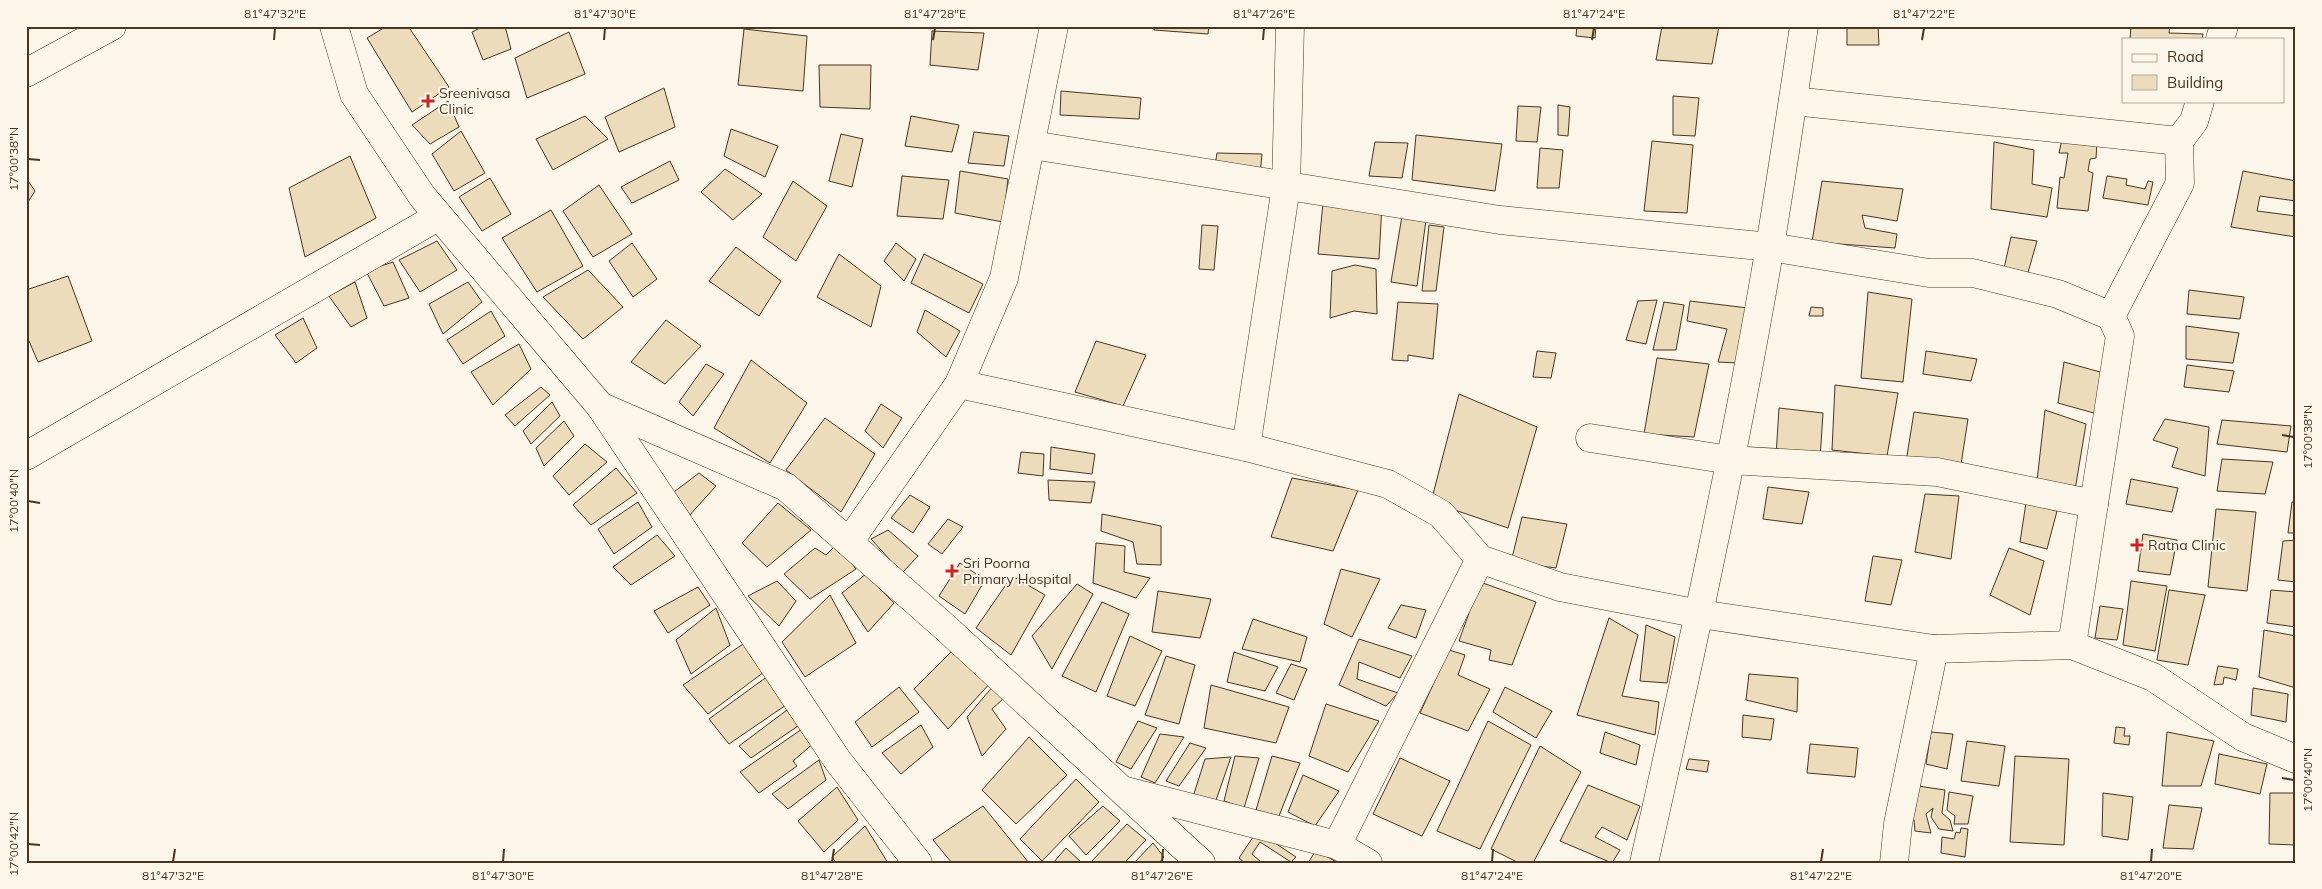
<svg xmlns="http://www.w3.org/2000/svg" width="2322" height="889" viewBox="0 0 2322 889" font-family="Mulish,sans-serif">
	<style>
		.building { fill: #ecdcbc; stroke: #4a3520 }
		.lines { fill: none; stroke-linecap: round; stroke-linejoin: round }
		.street-casing { stroke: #4a3520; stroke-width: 29 }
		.street { stroke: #fbf6e9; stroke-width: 28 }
		.ticks { fill: none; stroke: #4a3520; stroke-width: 2 }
		.poi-dot { fill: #c62828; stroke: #fbf6e9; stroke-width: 2 }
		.labels { text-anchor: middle; stroke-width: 4; stroke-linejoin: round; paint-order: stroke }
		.poi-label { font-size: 14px; fill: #4a3520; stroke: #fbf6e9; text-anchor: start }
		.neatline { fill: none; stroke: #4a3520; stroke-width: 2 }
		.ticks-label { font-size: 12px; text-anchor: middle; fill: #4a3520 }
	</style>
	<rect width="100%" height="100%" fill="#fbf6e9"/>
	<g class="building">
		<polygon points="387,26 408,26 449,87 412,112 367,38"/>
		<polygon points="484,26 505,26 511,49 483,60 472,32"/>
		<polygon points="1154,26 1209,26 1208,34 1154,30"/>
		<polygon points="1577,26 1596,26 1595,38 1576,36"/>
		<polygon points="1662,26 1719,26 1712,64 1656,60"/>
		<polygon points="1847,26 1878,26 1879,45 1847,45"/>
		<polygon points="2131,26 2170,26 2169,33 2203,34 2202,39 2130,39"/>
		<polygon points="744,29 807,36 803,91 738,85"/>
		<polygon points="932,31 984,33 978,70 930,65"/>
		<polygon points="569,32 585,74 527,98 515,58"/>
		<polygon points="819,65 871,65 870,109 820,107"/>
		<polygon points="664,88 675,127 619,152 605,117"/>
		<polygon points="1061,91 1141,98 1139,119 1060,115"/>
		<polygon points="1673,96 1699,98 1695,136 1673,135"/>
		<polygon points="448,101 459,127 430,144 412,125"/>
		<polygon points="1558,105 1570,107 1568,136 1558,135"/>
		<polygon points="1518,106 1541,107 1537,142 1516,141"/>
		<polygon points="585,116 608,139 553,170 536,139"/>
		<polygon points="911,116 959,125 952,152 905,146"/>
		<polygon points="731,129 778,146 765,177 724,156"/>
		<polygon points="461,131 485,173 454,191 432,154"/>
		<polygon points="974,132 1009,136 1004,166 968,163"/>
		<polygon points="841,134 863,139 852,187 829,181"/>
		<polygon points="1416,135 1502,144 1495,191 1412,180"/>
		<polygon points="2062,139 2097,142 2096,158 2090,159 2088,171 2093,173 2088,211 2057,208 2060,177 2064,178 2068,153 2059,153"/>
		<polygon points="1652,141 1693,145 1687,213 1644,211"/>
		<polygon points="1375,142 1408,143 1402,178 1369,176"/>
		<polygon points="1994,142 2034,150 2032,184 2052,188 2047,217 1991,209"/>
		<polygon points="1540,148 1563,150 1559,188 1537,188"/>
		<polygon points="1217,153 1262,154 1260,175 1214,172"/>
		<polygon points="350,156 376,218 305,257 289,188"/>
		<polygon points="670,161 679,180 632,203 621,187"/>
		<polygon points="725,169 762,194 733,220 701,192"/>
		<polygon points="960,171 1008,179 1003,222 955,213"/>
		<polygon points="2243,171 2296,181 2296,201 2260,196 2257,211 2296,216 2296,237 2231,227"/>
		<polygon points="902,176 949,180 943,219 897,216"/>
		<polygon points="2107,176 2127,179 2126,185 2145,189 2148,181 2153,182 2148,205 2103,198"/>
		<polygon points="26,178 35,191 26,205"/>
		<polygon points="490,178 511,214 482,231 459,197"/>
		<polygon points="793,181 827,206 796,261 763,237"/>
		<polygon points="1822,181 1903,189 1897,221 1862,215 1865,228 1897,234 1895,248 1812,242"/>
		<polygon points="599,185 632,234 593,257 563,211"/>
		<polygon points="1323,203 1382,204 1379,259 1318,254"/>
		<polygon points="551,210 583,266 537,292 502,238"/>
		<polygon points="1402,216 1426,220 1417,286 1391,282"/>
		<polygon points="1202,225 1218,226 1214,270 1199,269"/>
		<polygon points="1429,225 1444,227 1436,291 1422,291"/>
		<polygon points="2011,237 2037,241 2027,276 2003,273"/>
		<polygon points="437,241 457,270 420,292 399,260"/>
		<polygon points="632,243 657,279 633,297 609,261"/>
		<polygon points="896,243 916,259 904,281 884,261"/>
		<polygon points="736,247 781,281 759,316 709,281"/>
		<polygon points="839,254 881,286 871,327 817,297"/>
		<polygon points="924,254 983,284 969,313 911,283"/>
		<polygon points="393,262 409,298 384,306 366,271"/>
		<polygon points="1355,265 1376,269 1377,314 1354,311 1330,318 1332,271"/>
		<polygon points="588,270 623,307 583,339 543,297"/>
		<polygon points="68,276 92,341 38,362 26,334 26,290"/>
		<polygon points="355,282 367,318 351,327 329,296"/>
		<polygon points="468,282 482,302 443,334 429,304"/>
		<polygon points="2189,290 2244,297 2240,319 2187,314"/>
		<polygon points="1868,292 1912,299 1903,382 1861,378"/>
		<polygon points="1657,300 1646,344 1626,340 1638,301"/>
		<polygon points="1690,301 1748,308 1737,363 1718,362 1727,329 1687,321"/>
		<polygon points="1398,302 1438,304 1433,359 1408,355 1408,361 1392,360"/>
		<polygon points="1664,302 1684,305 1676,350 1653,350"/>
		<polygon points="1811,307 1823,308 1823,316 1809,316"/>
		<polygon points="925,310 960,331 946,357 917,332"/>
		<polygon points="491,311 505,336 463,364 447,340"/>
		<polygon points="303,318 317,348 296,363 275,335"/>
		<polygon points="666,320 701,346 665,384 631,362"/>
		<polygon points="2186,326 2239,333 2233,363 2186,359"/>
		<polygon points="1096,341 1146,355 1123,406 1075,392"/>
		<polygon points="519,344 531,369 493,405 471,372"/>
		<polygon points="1537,351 1556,353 1551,378 1533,377"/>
		<polygon points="1926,351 1977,359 1971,381 1923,374"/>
		<polygon points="1657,358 1709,364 1694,437 1644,434"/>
		<polygon points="751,360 807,403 770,463 714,428"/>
		<polygon points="2064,362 2111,375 2101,415 2058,403"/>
		<polygon points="706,364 724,374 693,416 679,402"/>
		<polygon points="2187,365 2234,371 2229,392 2184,387"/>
		<polygon points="1835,385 1898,393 1887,456 1832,450"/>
		<polygon points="541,387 550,395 515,426 505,415"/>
		<polygon points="1459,394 1537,427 1508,528 1431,502"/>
		<polygon points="552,402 560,416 531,444 523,431"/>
		<polygon points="881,404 902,418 883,448 865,431"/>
		<polygon points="1779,408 1823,413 1820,459 1776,456"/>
		<polygon points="2045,410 2086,424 2075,490 2037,481"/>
		<polygon points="1914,412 1968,419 1960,471 1906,462"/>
		<polygon points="825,418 875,454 841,512 786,470"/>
		<polygon points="2165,419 2209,427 2205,476 2172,467 2178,448 2153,440"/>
		<polygon points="2222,420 2291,426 2287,452 2217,444"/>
		<polygon points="564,421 574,436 544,466 536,448"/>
		<polygon points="585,444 607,462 569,495 553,476"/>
		<polygon points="1051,447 1095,454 1092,474 1050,469"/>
		<polygon points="1021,452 1044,454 1043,476 1018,473"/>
		<polygon points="2222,459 2273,462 2265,494 2217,491"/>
		<polygon points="616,468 637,493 591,525 573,505"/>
		<polygon points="699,473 716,486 688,517 670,495"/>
		<polygon points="1292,478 1358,490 1333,551 1271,537"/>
		<polygon points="2131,479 2178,488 2172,512 2126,504"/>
		<polygon points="1048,480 1095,482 1091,503 1049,500"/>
		<polygon points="1768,487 1809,492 1802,524 1763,519"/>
		<polygon points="1925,494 1959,496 1951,559 1915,552"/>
		<polygon points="910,495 930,507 913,533 891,518"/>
		<polygon points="638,502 652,527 614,554 598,529"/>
		<polygon points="2292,502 2296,502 2296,533 2288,533"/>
		<polygon points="778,503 811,530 767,567 742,543"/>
		<polygon points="2026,503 2057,511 2047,549 2020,542"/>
		<polygon points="2216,509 2256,512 2247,591 2208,587"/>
		<polygon points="1102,514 1161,526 1161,565 1137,564 1133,542 1101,531"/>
		<polygon points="1522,517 1567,524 1556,568 1511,562"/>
		<polygon points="948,519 963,527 942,554 928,544"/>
		<polygon points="888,530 918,556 902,573 871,539"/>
		<polygon points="2143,534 2177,540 2170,575 2138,571"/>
		<polygon points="657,535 675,556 631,585 613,567"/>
		<polygon points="2296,540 2296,582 2278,580 2283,541"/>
		<polygon points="1096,543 1125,546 1124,572 1150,578 1136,598 1093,583"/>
		<polygon points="837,544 856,569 810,599 784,574 815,548 826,555"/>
		<polygon points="2009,548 2044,561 2030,615 1990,595"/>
		<polygon points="1873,556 1902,560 1891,605 1865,601"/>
		<polygon points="960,563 985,580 965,614 939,596"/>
		<polygon points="1341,569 1380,579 1352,637 1324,624"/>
		<polygon points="866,574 894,603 868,632 842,593"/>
		<polygon points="1012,576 1045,595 1011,655 976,628"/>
		<polygon points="777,581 796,601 779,626 748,596"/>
		<polygon points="2131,581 2167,586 2155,651 2123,645"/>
		<polygon points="1480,582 1536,602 1512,665 1489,660 1491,650 1459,641"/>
		<polygon points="1077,584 1093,594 1052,669 1032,636"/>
		<polygon points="698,587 710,605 668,633 654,611"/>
		<polygon points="2169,590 2205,595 2188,665 2157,660"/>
		<polygon points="2271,590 2296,592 2296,627 2267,623"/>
		<polygon points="1158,591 1211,599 1200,638 1152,632"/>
		<polygon points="830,595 856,643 805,677 782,642"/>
		<polygon points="1102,602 1129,614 1096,692 1062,676"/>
		<polygon points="1401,605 1426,610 1416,638 1388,628"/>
		<polygon points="2100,606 2123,609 2117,640 2095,638"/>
		<polygon points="716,608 730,645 691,674 676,640"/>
		<polygon points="1609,618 1638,635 1622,696 1659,702 1655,735 1577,715"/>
		<polygon points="1253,619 1307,637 1300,662 1242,649"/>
		<polygon points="1646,625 1675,637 1667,683 1640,681"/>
		<polygon points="2264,630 2296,636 2296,688 2259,677"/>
		<polygon points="1130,636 1162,651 1135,706 1107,696"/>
		<polygon points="1359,639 1412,656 1400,678 1359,662 1357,679 1398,693 1386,706 1339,685"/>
		<polygon points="746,642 764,672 708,714 683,685"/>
		<polygon points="1449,650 1465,655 1458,675 1490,689 1468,731 1420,713"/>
		<polygon points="952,651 976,675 988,670 993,680 948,729 914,689"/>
		<polygon points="1234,652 1278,667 1265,691 1227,682"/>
		<polygon points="1166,656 1195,665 1179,724 1145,715"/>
		<polygon points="1291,664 1307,669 1294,700 1276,693"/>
		<polygon points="2218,666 2238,669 2236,680 2224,677 2223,684 2214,685"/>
		<polygon points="1749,674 1798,678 1797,712 1746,700"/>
		<polygon points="768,676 786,705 729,744 709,719"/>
		<polygon points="994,685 1004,698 992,709 1006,729 982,756 967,717"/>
		<polygon points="1211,685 1289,707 1276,743 1204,728"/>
		<polygon points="899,687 919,712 872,747 855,722"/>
		<polygon points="1505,687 1552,711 1536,738 1493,712"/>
		<polygon points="2253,688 2288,694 2286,722 2251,715"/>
		<polygon points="1326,704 1379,721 1348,772 1309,756"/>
		<polygon points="787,710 798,726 751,758 739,746"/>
		<polygon points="1743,715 1774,719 1771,740 1742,737"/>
		<polygon points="1138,721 1157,728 1131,769 1116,762"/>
		<polygon points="1488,721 1531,745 1480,849 1437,831"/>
		<polygon points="921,725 933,747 901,774 882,753"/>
		<polygon points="2116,727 2125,728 2124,736 2130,736 2129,745 2114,743"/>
		<polygon points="802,729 814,743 793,761 797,766 759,793 740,772"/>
		<polygon points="1605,732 1640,745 1636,765 1600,753"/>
		<polygon points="1931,732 1953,734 1947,769 1926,764"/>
		<polygon points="2167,732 2214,741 2201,786 2162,786"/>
		<polygon points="1160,734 1184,737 1155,783 1141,777"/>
		<polygon points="1029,737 1067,775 1016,824 982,790"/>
		<polygon points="1967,741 2005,746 1999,786 1961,781"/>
		<polygon points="1190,743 1206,748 1179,786 1166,781"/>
		<polygon points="1810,744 1858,748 1855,777 1807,773"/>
		<polygon points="1540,746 1581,772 1533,863 1519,863 1491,849"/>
		<polygon points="2219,754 2267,764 2260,794 2215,784"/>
		<polygon points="1235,756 1259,758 1244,808 1224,801"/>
		<polygon points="1272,756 1300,763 1279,816 1256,810"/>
		<polygon points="2015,756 2069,759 2064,845 2010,842"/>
		<polygon points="1231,757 1214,806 1192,800 1205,759"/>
		<polygon points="1400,758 1450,781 1422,836 1373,814"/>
		<polygon points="1689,759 1709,761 1707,772 1686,769"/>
		<polygon points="819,760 826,780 788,809 772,794"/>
		<polygon points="1303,775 1339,791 1315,826 1288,812"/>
		<polygon points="1076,779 1099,802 1042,861 1020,839"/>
		<polygon points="1588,785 1640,806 1627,840 1602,827 1595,837 1620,850 1612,863 1560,841"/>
		<polygon points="1918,786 1945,790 1942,813 1950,820 1953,831 1939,829 1931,817 1933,808 1926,814 1931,833 1915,831 1914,820 1911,819"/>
		<polygon points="837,787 858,820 824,852 798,821"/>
		<polygon points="1949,792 1973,796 1968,824 1954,824 1955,816 1947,810"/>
		<polygon points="2103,793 2133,797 2128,840 2102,836"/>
		<polygon points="2270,793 2296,793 2296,845 2269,844"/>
		<polygon points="2169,805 2202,808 2193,849 2163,848"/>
		<polygon points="983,806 1029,863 952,863 933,840"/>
		<polygon points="1103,806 1120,821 1086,855 1069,836"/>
		<polygon points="1127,824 1146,840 1124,863 1091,862"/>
		<polygon points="865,826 888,863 836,863 832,857"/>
		<polygon points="1961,828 1968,829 1965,857 1941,853 1942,837 1954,839 1956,832 1960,833"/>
		<polygon points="1257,831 1296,857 1291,862 1260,842 1252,854 1262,863 1245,863 1239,858"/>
		<polygon points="1153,843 1164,857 1159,863 1134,863"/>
		<polygon points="1066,848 1082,863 1053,863"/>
		<polygon points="1316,850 1338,863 1308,863"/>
	</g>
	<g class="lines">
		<g class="street-casing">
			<g id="street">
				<polyline points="334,26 354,94 422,196 600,406 786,487 947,629 1201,863"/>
				<polyline points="2220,39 2224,26"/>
				<polyline points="26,73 112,26"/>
				<polyline points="1793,101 2179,141"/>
				<polyline points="1032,145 1500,220 1770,247 1929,273 1973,273 2058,294 2111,316 2120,336 2072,645"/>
				<polyline points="2111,316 2180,183 2179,141 2194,121 2200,101"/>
				<polyline points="959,384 1246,447 1388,484 1441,514 1480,559 1560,587 1700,614 1934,649 2072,645 2153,677 2243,737 2296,759"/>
				<polyline points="600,406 838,761 918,863"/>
				<polyline points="1590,438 1730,460 1937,472 2094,504"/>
				<polyline points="1246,447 1286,187 1290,26"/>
				<polyline points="26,456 439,216"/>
				<polyline points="849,542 959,384 1004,278 1054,26"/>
				<polyline points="1126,791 1337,845 1368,863"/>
				<polyline points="1337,845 1480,559"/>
				<path d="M1644,863C1690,658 1735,453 1770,246C1782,173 1793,100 1804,26"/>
				<polyline points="1894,863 1898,824 1934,649"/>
			</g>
		</g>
		<use href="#street" class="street"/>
	</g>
	<path class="ticks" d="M274,40L275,28M604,40L605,28M933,40L935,28M1263,40L1264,28M1592,40L1594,28M1922,40L1924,28M28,159L40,160M2282,435L2294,437M28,501L40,503M2282,778L2294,780M28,844L40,845M173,862L175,849M503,862L504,849M832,862L834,849M1162,862L1163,849M1492,862L1493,849M1821,862L1823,849M2151,862L2152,849"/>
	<g class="poi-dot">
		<path d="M425.5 93.5h5v5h5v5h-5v5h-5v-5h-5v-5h5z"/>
		<path d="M2134.5 537.5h5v5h5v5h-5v5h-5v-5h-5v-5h5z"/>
		<path d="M949.5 563.5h5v5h5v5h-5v5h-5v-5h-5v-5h5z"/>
	</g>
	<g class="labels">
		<g class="poi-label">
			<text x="439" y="98">Sreenivasa<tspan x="439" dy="16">Clinic</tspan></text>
			<text x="2148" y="550">Ratna Clinic</text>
			<text x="963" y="568">Sri Poorna<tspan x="963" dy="16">Primary Hospital</tspan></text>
		</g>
	</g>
	<rect width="2322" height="889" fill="none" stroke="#fbf6e9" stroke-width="55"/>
	<rect x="2122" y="38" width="162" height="65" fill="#fbf6e9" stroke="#b4a999"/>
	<rect x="2132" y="54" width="25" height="8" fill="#fbf6e9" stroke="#b4a999"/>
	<text x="2167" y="62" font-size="15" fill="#4a3520">Road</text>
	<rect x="2132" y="75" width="25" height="15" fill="#ecdcbc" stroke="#b4a999"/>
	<text x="2167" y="88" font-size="15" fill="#4a3520">Building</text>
	<rect x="28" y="28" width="2266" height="834" class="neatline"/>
	<g class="ticks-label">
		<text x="275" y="18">81°47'32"E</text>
		<text x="605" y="18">81°47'30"E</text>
		<text x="935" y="18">81°47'28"E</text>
		<text x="1264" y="18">81°47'26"E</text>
		<text x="1594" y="18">81°47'24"E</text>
		<text x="1924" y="18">81°47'22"E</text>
		<text transform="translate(14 159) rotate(-90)" y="4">17°00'38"N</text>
		<text transform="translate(2308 437) rotate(-90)" y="4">17°00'38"N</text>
		<text transform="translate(14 501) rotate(-90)" y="4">17°00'40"N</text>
		<text transform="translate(2308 780) rotate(-90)" y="4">17°00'40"N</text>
		<text transform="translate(14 844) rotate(-90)" y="4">17°00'42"N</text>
		<text x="173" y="880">81°47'32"E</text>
		<text x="503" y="880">81°47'30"E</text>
		<text x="832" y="880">81°47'28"E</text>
		<text x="1162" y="880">81°47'26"E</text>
		<text x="1492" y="880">81°47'24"E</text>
		<text x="1821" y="880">81°47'22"E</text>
		<text x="2151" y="880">81°47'20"E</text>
	</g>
</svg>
